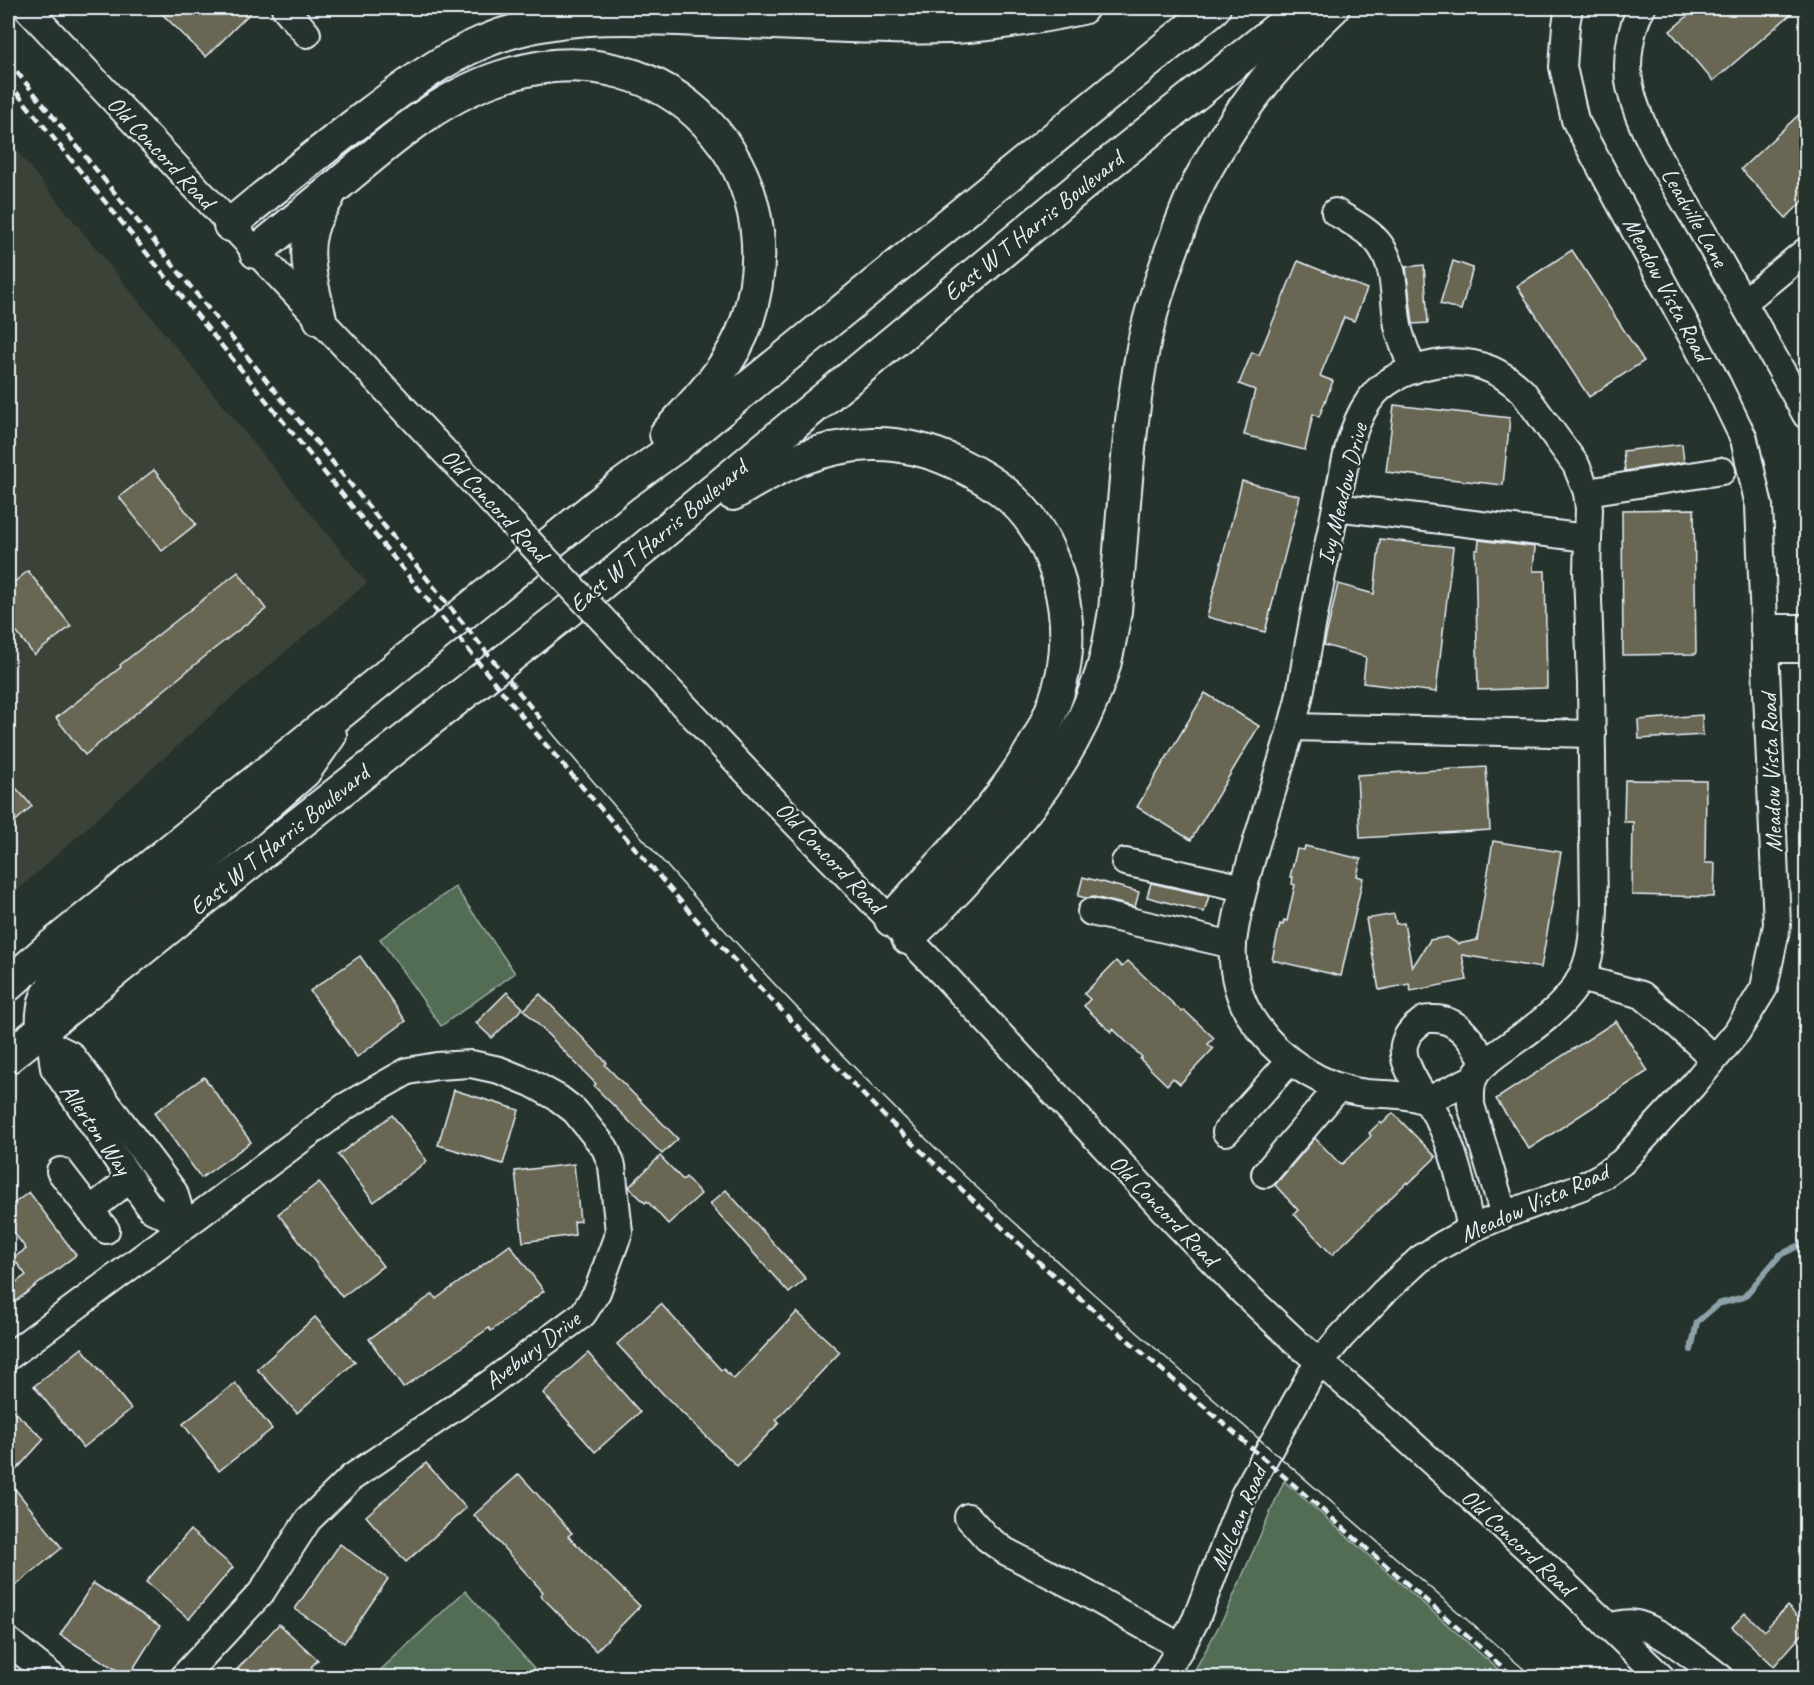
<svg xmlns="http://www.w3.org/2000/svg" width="1814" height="1685" viewBox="0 0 1814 1685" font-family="Caveat,sans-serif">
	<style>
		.built { fill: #3a4238 }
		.green { fill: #526d54; stroke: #9dafa6; stroke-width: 1.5 }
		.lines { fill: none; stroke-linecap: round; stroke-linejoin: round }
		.stream { stroke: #8ca1a9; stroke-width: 6 }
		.building { fill: #696652; stroke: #e8f1f8; stroke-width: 1.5 }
		.minor-casing { stroke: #e8f1f8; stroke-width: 30 }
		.major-casing { stroke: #e8f1f8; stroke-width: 36 }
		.minor { stroke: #26332d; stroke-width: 26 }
		.major { stroke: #26332d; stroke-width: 32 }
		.tram { stroke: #e8f1f8; stroke-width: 1.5 }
		.rail { stroke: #e8f1f8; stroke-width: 4.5; stroke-dasharray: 9 4.5; stroke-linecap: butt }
		.minor-bridge-casing { stroke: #e8f1f8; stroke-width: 30; stroke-linecap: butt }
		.minor-bridge { stroke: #26332d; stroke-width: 26 }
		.labels { text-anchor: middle; stroke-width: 5; stroke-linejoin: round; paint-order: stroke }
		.street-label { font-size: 24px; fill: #e8f1f8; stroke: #26332d }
	</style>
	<rect width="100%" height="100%" fill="#26332d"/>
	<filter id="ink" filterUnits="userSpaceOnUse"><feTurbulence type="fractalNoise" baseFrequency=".0167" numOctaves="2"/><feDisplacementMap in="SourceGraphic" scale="12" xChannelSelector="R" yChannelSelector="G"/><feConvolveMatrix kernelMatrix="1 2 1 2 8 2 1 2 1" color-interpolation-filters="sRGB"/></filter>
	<g filter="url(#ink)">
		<polygon class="built" points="8,140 367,583 217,710 8,899"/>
		<g class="green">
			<polygon points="455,887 515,973 441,1026 380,939"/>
			<polygon points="1284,1481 1507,1677 1191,1677 1226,1613"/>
			<polygon points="465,1591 542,1677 373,1677"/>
		</g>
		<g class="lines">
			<polyline class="stream" points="1691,1350 1697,1322 1718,1304 1744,1297 1780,1255 1806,1242"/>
		</g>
		<g class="building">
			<polygon points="156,8 255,8 206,57"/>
			<polygon points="1697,8 1798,8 1713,81 1670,31"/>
			<polygon points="1806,108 1806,198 1786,218 1741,169"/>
			<polygon points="1572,250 1644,361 1589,397 1517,286"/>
			<polygon points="1298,261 1367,289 1354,321 1344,317 1320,376 1333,381 1319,417 1313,414 1305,450 1244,435 1255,390 1239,384 1252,352 1259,355"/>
			<polygon points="1453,261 1473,268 1461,310 1440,304"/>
			<polygon points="1424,265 1428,323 1413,324 1406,267"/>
			<polygon points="1394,405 1510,418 1503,485 1386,472"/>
			<polygon points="1682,444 1684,462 1625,471 1623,451"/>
			<polygon points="154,470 196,524 162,551 119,497"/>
			<polygon points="1242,481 1300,496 1265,632 1207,617"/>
			<polygon points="1694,509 1696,654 1623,655 1622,510"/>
			<polygon points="1380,539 1453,547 1436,692 1363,683 1366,657 1324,645 1338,584 1374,594"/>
			<polygon points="1479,540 1535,547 1533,571 1545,571 1547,688 1478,690 1475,550 1478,550"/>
			<polygon points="28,571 71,626 34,655 8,621 8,587"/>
			<polygon points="238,572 266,609 214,649 85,755 56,718 121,667 120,665"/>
			<polygon points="1205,693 1259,726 1191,840 1137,807"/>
			<polygon points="1702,715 1703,735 1639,739 1638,720"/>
			<polygon points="1486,767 1490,830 1360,838 1357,775"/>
			<polygon points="8,779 32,806 8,828"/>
			<polygon points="1625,780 1706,781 1705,863 1715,863 1714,897 1632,895 1633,822 1624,822"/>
			<polygon points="1493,841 1561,852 1541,968 1462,955 1467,980 1411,991 1409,984 1379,990 1366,919 1394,914 1396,924 1404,923 1412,968 1430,940 1447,937 1458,944 1477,940"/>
			<polygon points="1305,846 1361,859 1357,876 1363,878 1341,976 1272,960 1280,924 1283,925 1284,920 1287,921 1295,885 1292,884 1293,877 1290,877 1297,849 1304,850"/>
			<polygon points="1083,877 1139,892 1135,907 1094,897 1086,898 1078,896"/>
			<polygon points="1151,883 1209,896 1204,912 1147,897"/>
			<polygon points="360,956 406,1021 357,1057 310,991"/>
			<polygon points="1116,961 1122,967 1128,961 1182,1012 1184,1010 1214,1038 1208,1044 1213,1049 1180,1084 1173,1078 1167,1085 1140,1059 1142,1057 1113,1029 1111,1032 1084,1006 1090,999 1084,994"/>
			<polygon points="507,992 523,1008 492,1038 476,1023"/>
			<polygon points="540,994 607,1063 605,1065 678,1139 662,1154 594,1086 596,1084 524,1010"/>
			<polygon points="1616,1021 1648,1071 1529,1149 1496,1099"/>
			<polygon points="204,1077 251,1142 201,1178 154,1113"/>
			<polygon points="454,1090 519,1110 503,1164 438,1145"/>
			<polygon points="1393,1113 1436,1157 1408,1184 1407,1182 1332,1255 1294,1214 1298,1210 1275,1185 1315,1138 1341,1165 1371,1136 1369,1133 1380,1122 1382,1124"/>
			<polygon points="392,1115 427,1161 374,1202 338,1155"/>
			<polygon points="660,1156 683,1180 686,1177 701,1194 668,1224 647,1201 645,1203 629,1187"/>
			<polygon points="574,1164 580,1221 574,1222 575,1235 523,1242 515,1171"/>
			<polygon points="319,1182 383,1266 342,1297 278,1214"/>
			<polygon points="726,1190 806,1279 789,1293 710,1204"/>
			<polygon points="29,1192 76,1255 8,1307 8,1288 26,1275 13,1258 26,1249 8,1224 8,1208"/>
			<polygon points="510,1245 544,1291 491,1331 489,1328 403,1388 369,1339 433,1294 436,1299"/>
			<polygon points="661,1304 721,1370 723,1369 734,1379 797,1312 840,1352 776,1420 779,1423 737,1466 665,1396 617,1344"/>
			<polygon points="315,1317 355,1362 297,1413 257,1369"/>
			<polygon points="82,1348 131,1409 83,1448 34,1386"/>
			<polygon points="588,1353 640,1412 595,1452 543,1393"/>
			<polygon points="235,1383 272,1429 219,1471 183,1424"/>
			<polygon points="8,1406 44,1439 8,1479"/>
			<polygon points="426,1463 466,1508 406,1562 366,1516"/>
			<polygon points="519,1474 572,1533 568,1536 640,1606 596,1651 540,1595 543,1592 474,1515"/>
			<polygon points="8,1480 62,1548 15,1586 8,1577"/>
			<polygon points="190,1530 233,1567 189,1619 146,1582"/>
			<polygon points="340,1544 388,1579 344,1643 295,1609"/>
			<polygon points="93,1583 160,1626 128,1677 60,1635"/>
			<polygon points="1787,1606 1806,1624 1806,1630 1774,1666 1732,1627 1745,1613 1764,1631"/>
			<polygon points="279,1624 318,1660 311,1667 322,1677 230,1677"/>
		</g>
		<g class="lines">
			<g class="minor-casing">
				<g id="minor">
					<polyline points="27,8 488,498"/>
					<polyline points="285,8 307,34"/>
					<path d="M1642,8C1630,28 1625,64 1630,87C1641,136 1676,186 1701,229C1737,291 1772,353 1806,415"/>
					<path d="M1335,212C1350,221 1370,231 1380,245C1397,268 1393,300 1398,326C1401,341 1408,356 1413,370"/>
					<polyline points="1744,302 1806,251"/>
					<polyline points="1587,492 1722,471"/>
					<polyline points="1336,507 1587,538"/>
					<polyline points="1764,628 1806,628"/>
					<polyline points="1765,649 1806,649"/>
					<polyline points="633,652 781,808 945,976 1175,1222 1243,1292 1296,1342 1354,1391 1540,1560 1662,1678"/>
					<polyline points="1291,727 1592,734"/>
					<polyline points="1125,862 1244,888"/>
					<polyline points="1091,912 1233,945"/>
					<polyline points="1580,978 1642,995 1678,1025 1714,1059"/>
					<polyline points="43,1030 51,1045 54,1068 151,1209 184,1225"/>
					<polyline points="51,1045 71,1055 174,1192 184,1225"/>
					<path d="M1426,1101C1404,1093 1388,1095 1366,1093C1322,1088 1281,1060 1256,1025C1239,1002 1231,972 1233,943C1235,923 1240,903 1245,883C1260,824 1282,766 1297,707C1303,684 1305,660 1310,637C1318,592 1328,547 1337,502C1345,466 1350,420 1376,392C1392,376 1414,368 1435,364C1470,358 1498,367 1523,392L1576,465L1587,492L1589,509L1587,571L1591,683L1594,908C1593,935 1592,961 1577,984C1561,1010 1532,1029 1508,1046C1496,1055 1481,1064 1474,1077C1470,1086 1471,1096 1471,1105L1504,1215"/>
					<polyline points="1426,1101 1474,1078"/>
					<polyline points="1226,1132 1290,1061"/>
					<polyline points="60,1171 90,1210"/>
					<polyline points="1265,1174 1339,1087"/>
					<path d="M1471,1229C1463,1192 1456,1153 1438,1119C1428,1101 1400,1066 1404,1045C1406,1036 1413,1028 1420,1023C1424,1019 1427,1019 1432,1019C1459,1017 1473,1043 1486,1063"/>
					<polyline points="106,1230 90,1210 130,1179"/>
					<polyline points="8,1357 346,1106 408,1071 437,1066 471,1064 499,1070 531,1083 558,1098 575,1111 605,1148 612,1166 619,1232 597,1292 583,1314 489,1384 351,1478 308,1520 261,1593 182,1678"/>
					<polyline points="968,1517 987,1538 1005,1551 1073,1586 1181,1647"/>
					<path d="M1608,1627C1617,1625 1627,1622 1636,1624C1660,1629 1700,1662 1721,1678"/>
					<polyline points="8,1641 54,1678"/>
					<polyline points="1162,1678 1185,1640 1196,1619 1244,1495 1310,1376 1320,1362 1341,1337 1384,1292 1420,1259 1442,1245 1471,1229 1504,1215 1583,1186 1602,1176 1622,1162 1693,1085 1737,1032 1764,988 1777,925 1759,506 1744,439 1715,379 1575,120 1563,67 1566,25 1569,8"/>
				</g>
			</g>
			<g class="major-casing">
				<g id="major">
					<path d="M230,225C270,191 311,159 352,127C393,96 435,62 483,42C559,10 644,18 724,21C765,23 807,24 848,26C888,27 928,29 968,26C1006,23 1044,16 1082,8"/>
					<path d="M256,252C284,229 312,206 340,183C391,140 445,92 511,74C667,29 798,167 747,321C732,366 697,400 666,434"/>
					<path d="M320,319C314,292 303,258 311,231C314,218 321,207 328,197"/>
					<path d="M733,494C778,466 818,446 872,444C900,443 931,451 956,463C977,473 996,484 1013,500C1057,541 1074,614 1063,672C1044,768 953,849 891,920"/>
					<path d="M908,938C942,906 973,874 1003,838C1046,786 1078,743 1100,678C1108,656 1111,633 1115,611C1123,523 1127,434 1143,348C1149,318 1158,289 1168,260C1178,232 1188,202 1202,176C1236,113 1281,56 1333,8"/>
					<polyline points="8,985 47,950 621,486 675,447 1214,8"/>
					<path d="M43,1030C41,1002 47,990 67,971L173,886L304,772L330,735"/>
					<polyline points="8,1057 263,852 578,603 1092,177 1303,8"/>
				</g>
			</g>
			<use href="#minor" class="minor"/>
			<use href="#major" class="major"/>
			<path class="tram" d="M543,722C672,876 807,1025 952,1164C1039,1247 1130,1326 1220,1405C1325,1496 1430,1587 1534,1678"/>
			<g class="rail">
				<polyline points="8,61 543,722"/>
				<polyline points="8,82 534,731 696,919 763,991 885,1117 1043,1266 1515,1678"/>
			</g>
			<g class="minor-bridge-casing">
				<polyline id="minor-bridge" points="488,498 633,652"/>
			</g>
			<use href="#minor-bridge" class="minor-bridge"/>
		</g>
	</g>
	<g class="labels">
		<g class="street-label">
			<text transform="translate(161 152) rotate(47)" y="8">Old Concord Road</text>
			<text transform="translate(1695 217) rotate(60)" y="8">Leadville Lane</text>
			<text transform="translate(1033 226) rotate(-39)" y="8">East W T Harris Boulevard</text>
			<text transform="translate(1667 289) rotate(62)" y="8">Meadow Vista Road</text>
			<text transform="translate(1342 494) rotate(-76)" y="8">Ivy Meadow Drive</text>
			<text transform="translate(495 505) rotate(47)" y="8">Old Concord Road</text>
			<text transform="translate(658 536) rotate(-40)" y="8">East W T Harris Boulevard</text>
			<text transform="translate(1771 773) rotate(-92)" y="8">Meadow Vista Road</text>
			<text transform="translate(279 840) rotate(-39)" y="8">East W T Harris Boulevard</text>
			<text transform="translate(830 857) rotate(46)" y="8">Old Concord Road</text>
			<text transform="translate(96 1129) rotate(55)" y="8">Allerton Way</text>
			<text transform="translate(1534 1203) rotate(-24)" y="8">Meadow Vista Road</text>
			<text transform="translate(1164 1210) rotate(46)" y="8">Old Concord Road</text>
			<text transform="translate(532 1350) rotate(-37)" y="8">Avebury Drive</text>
			<text transform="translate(1238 1518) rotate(-67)" y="8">McLean Road</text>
			<text transform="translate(1518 1542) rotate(43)" y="8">Old Concord Road</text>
		</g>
	</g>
	<rect width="1814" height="1685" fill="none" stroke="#26332d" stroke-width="30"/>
	<rect x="15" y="15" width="1784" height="1655" fill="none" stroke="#e8f1f8" stroke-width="2" filter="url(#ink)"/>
</svg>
